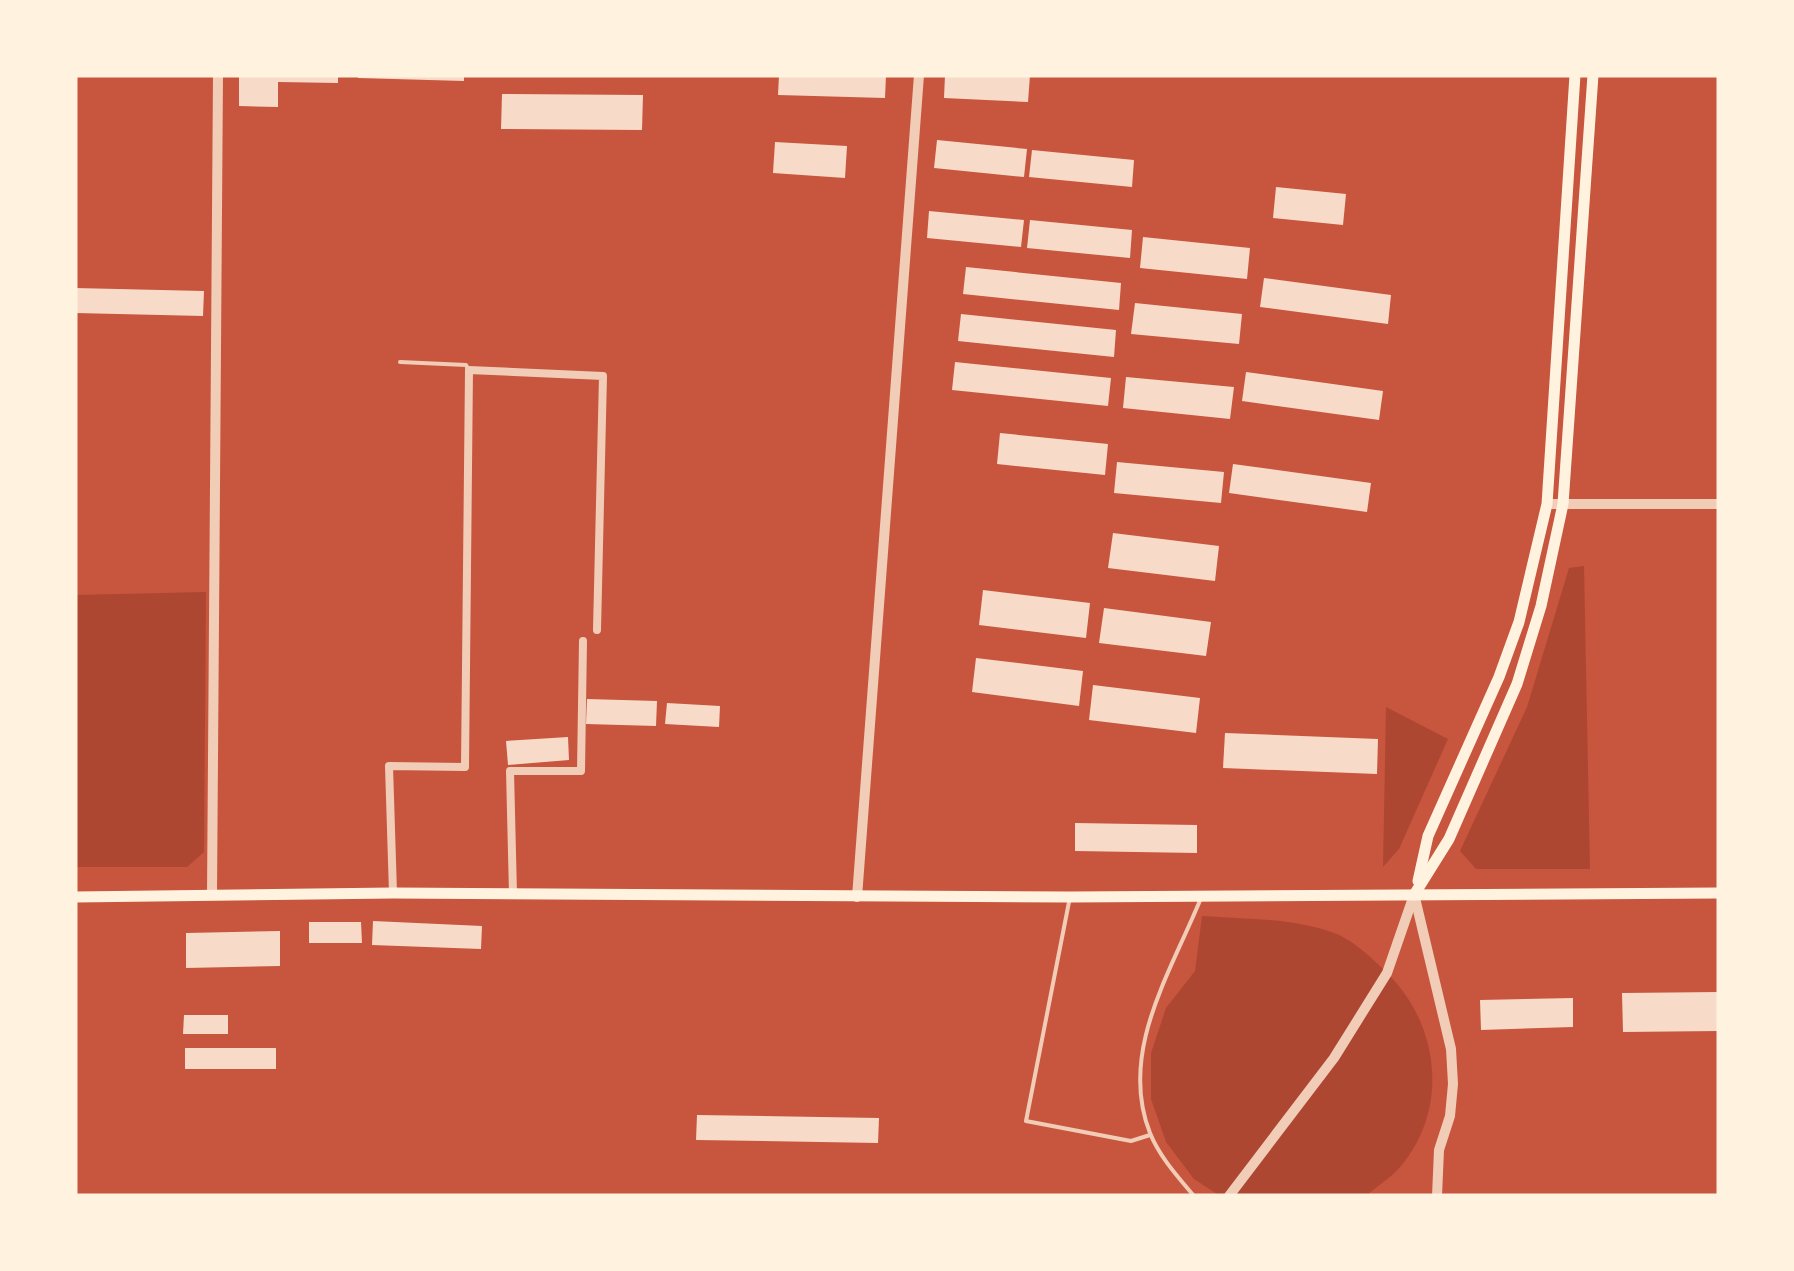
<svg xmlns="http://www.w3.org/2000/svg" width="1794" height="1271" viewBox="0 0 1794 1271" font-family="Cabin,sans-serif">
	<style>
		.green { fill: #ae4732 }
		.building { fill: #f7dbc8 }
		.lines { fill: none; stroke-linecap: round; stroke-linejoin: round }
		.service { stroke: #f1ccb7; stroke-width: 4 }
		.minor { stroke: #f1ccb7; stroke-width: 8 }
		.tertiary { stroke: #f1ccb7; stroke-width: 10 }
		.secondary { stroke: #fff3e0; stroke-width: 11 }
	</style>
	<rect width="100%" height="100%" fill="#c8553d"/>
	<g class="green">
		<polygon points="1584,566 1590,869 1476,869 1460,851 1527,707 1569,568"/>
		<polygon points="206,592 204,852 187,867 75,867 75,595"/>
		<polygon points="1386,707 1448,739 1399,849 1383,867"/>
		<path d="M1202,916C1244,919 1291,918 1331,932C1351,938 1372,958 1386,972C1439,1023 1450,1107 1401,1166C1392,1177 1377,1186 1366,1196H1220L1194,1179L1166,1142L1151,1099V1053L1166,1008L1195,971Z"/>
	</g>
	<g class="building">
		<polygon points="239,75 338,75 338,83 278,82 278,107 239,106"/>
		<polygon points="358,75 464,75 464,81 358,78"/>
		<polygon points="779,75 886,75 885,98 778,95"/>
		<polygon points="945,75 1030,75 1028,102 944,98"/>
		<polygon points="502,94 643,95 642,130 501,129"/>
		<polygon points="937,140 1027,149 1024,177 934,168"/>
		<polygon points="775,142 847,146 845,178 773,173"/>
		<polygon points="1032,150 1134,160 1132,187 1029,177"/>
		<polygon points="1276,187 1346,194 1343,225 1273,218"/>
		<polygon points="929,211 1024,220 1021,247 927,238"/>
		<polygon points="1030,220 1132,230 1130,258 1027,248"/>
		<polygon points="1143,237 1250,248 1247,279 1140,268"/>
		<polygon points="966,267 1121,283 1119,310 963,294"/>
		<polygon points="1264,278 1391,295 1388,324 1260,307"/>
		<polygon points="75,288 204,291 203,316 75,313"/>
		<polygon points="1135,303 1242,314 1239,344 1131,334"/>
		<polygon points="961,314 1116,330 1114,357 958,341"/>
		<polygon points="955,362 1111,378 1108,406 952,390"/>
		<polygon points="1246,372 1383,391 1379,420 1242,401"/>
		<polygon points="1126,377 1234,387 1230,419 1123,408"/>
		<polygon points="1000,433 1108,444 1105,475 997,464"/>
		<polygon points="1117,462 1224,472 1221,503 1114,493"/>
		<polygon points="1233,464 1371,483 1367,512 1229,493"/>
		<polygon points="1113,533 1219,546 1215,581 1108,568"/>
		<polygon points="983,590 1090,603 1086,638 979,625"/>
		<polygon points="1104,608 1211,622 1206,656 1099,643"/>
		<polygon points="976,658 1083,671 1079,706 972,692"/>
		<polygon points="1093,685 1200,698 1196,733 1089,720"/>
		<polygon points="587,699 657,701 656,726 586,724"/>
		<polygon points="667,703 720,706 719,727 665,724"/>
		<polygon points="1225,733 1378,739 1377,774 1223,768"/>
		<polygon points="568,737 569,760 508,765 506,741"/>
		<polygon points="1075,823 1197,825 1197,853 1075,851"/>
		<polygon points="373,921 482,926 481,949 372,945"/>
		<polygon points="309,922 361,922 362,943 309,943"/>
		<polygon points="280,931 280,966 186,968 186,933"/>
		<polygon points="1719,992 1719,1031 1623,1032 1622,993"/>
		<polygon points="1573,998 1573,1027 1481,1030 1480,1000"/>
		<polygon points="184,1015 228,1015 228,1034 183,1034"/>
		<rect x="185" y="1048" width="91" height="21"/>
		<polygon points="697,1115 879,1118 878,1143 696,1140"/>
	</g>
	<g class="lines">
		<g class="service">
			<polyline points="400,362 466,365 468,369"/>
			<polyline points="1069,902 1026,1121 1131,1141 1150,1135"/>
			<path d="M1194,1196C1178,1177 1159,1156 1150,1133C1118,1052 1171,972 1201,898"/>
		</g>
		<g class="minor">
			<polyline points="393,893 389,766 465,767 469,370 603,376 597,630"/>
			<polyline points="513,894 510,771 581,771 583,641"/>
		</g>
		<g class="tertiary">
			<polyline points="1547,504 1719,504"/>
			<polyline points="212,894 218,75"/>
			<polyline points="857,897 919,75"/>
			<polyline points="1415,898 1451,1049 1453,1084 1450,1116 1439,1150 1437,1196"/>
			<polyline points="1229,1196 1334,1058 1387,973 1414,895"/>
		</g>
		<g class="secondary">
			<polyline points="1418,881 1428,836 1499,677 1519,622 1547,504 1575,75"/>
			<polyline points="1414,895 1449,839 1517,684 1541,606 1563,504 1593,75"/>
			<polyline points="75,897 393,893 1070,897 1719,893"/>
		</g>
	</g>
	<rect width="1794" height="1271" fill="none" stroke="#fff3e0" stroke-width="155"/>
</svg>
